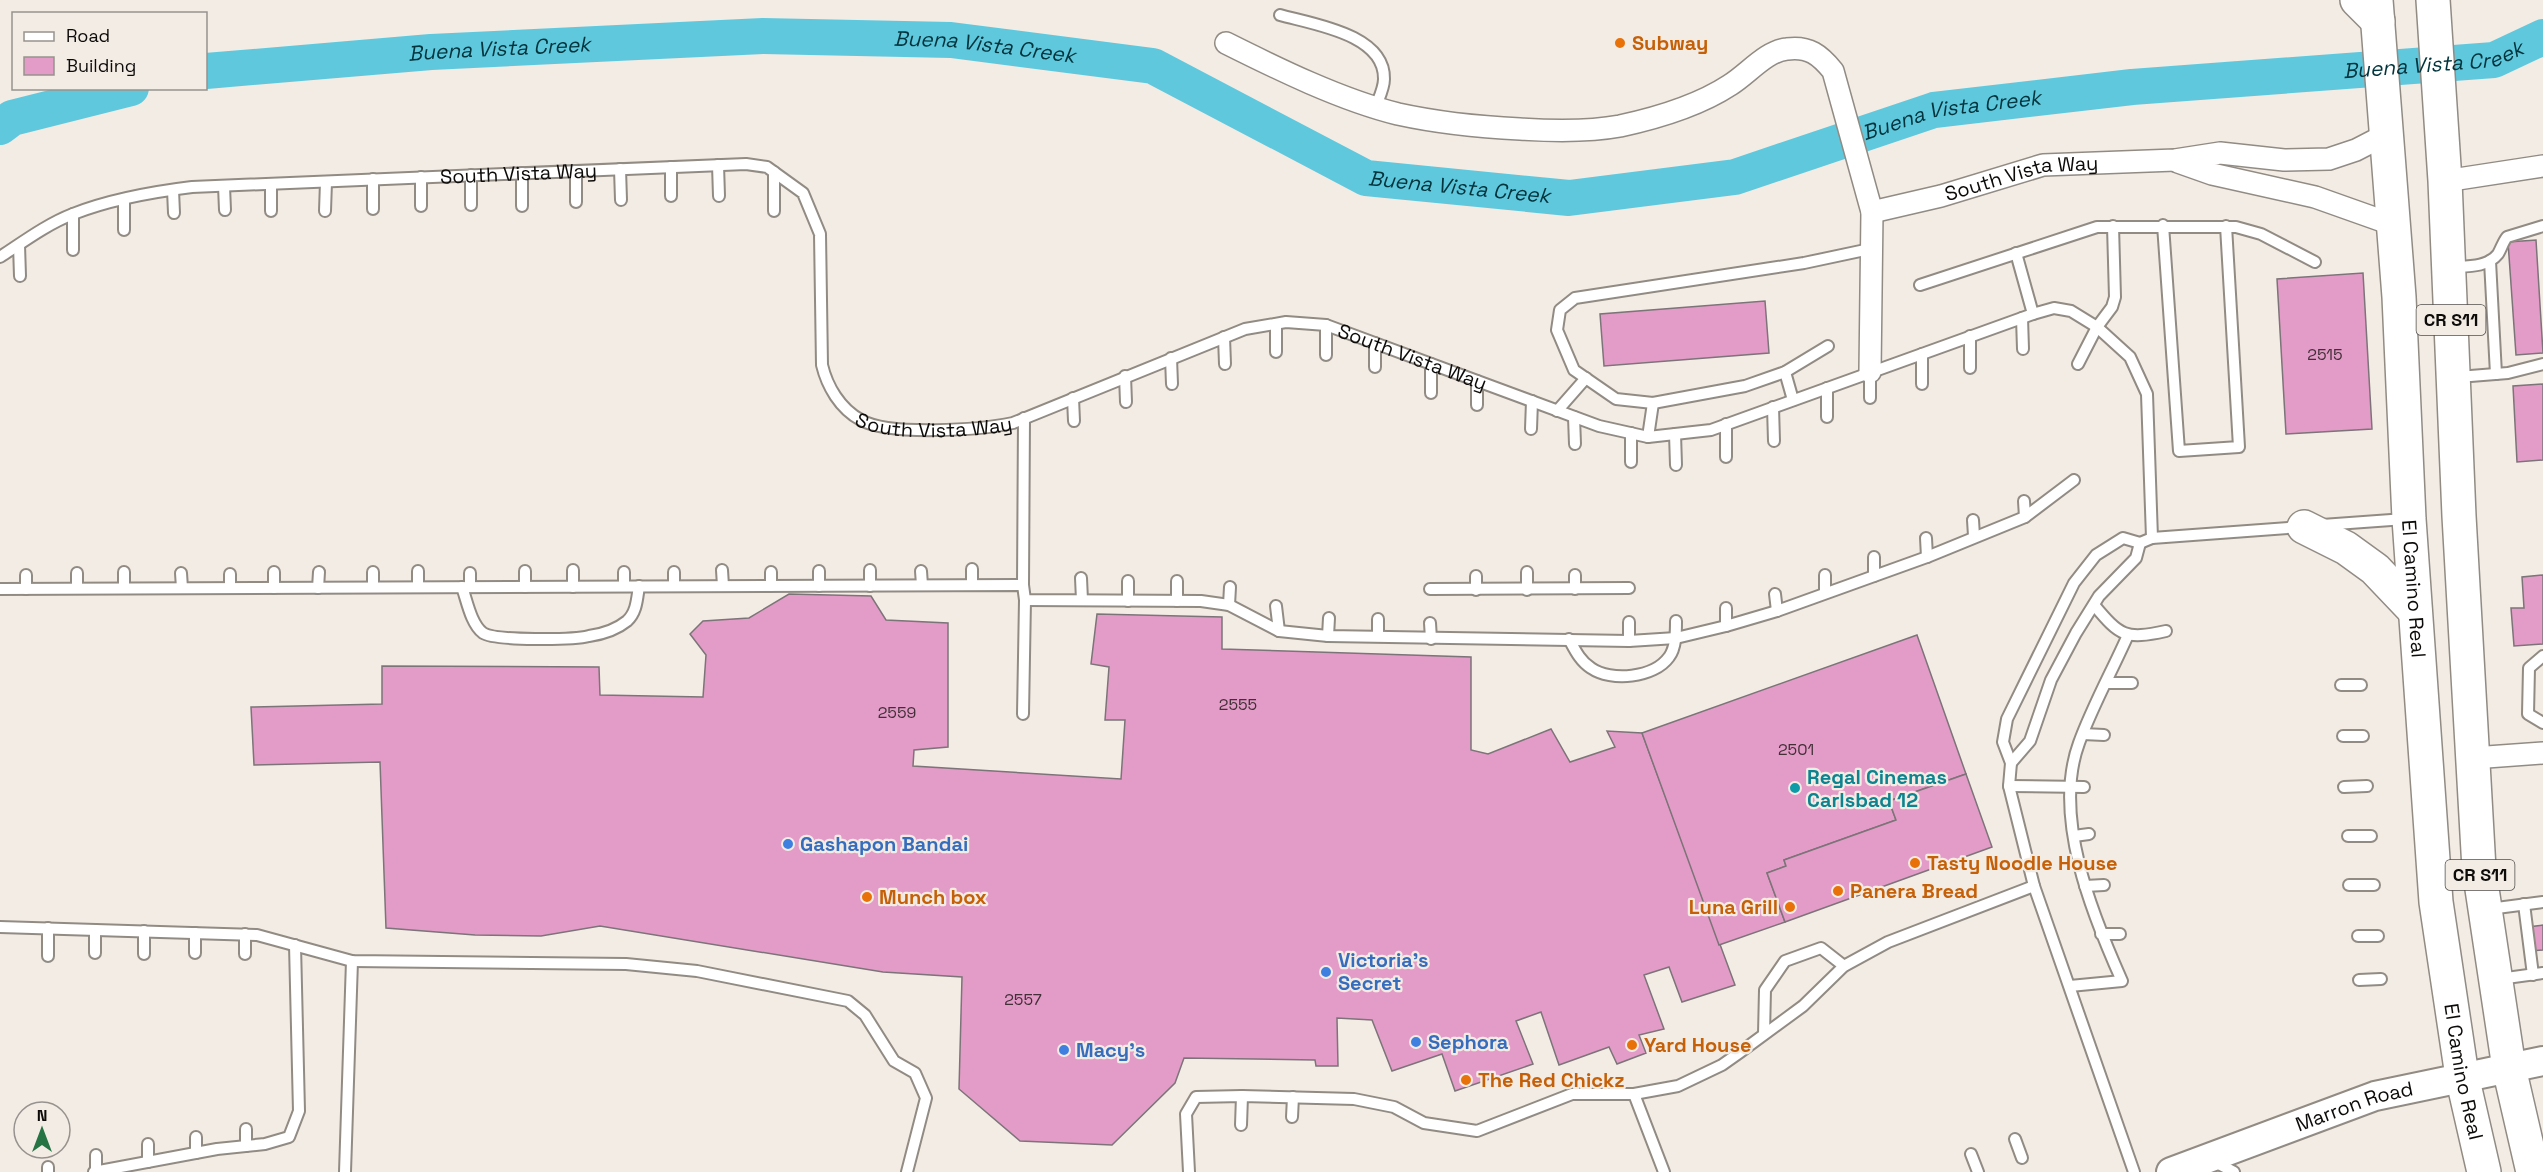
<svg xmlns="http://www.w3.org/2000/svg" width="2543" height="1172" viewBox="0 0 2543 1172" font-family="'Space Grotesk',sans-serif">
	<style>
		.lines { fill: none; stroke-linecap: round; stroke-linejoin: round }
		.river { stroke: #60c8dd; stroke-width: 36 }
		.building { fill: #e39cc7; stroke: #7c7478; stroke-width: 1.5 }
		.lane-casing { stroke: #918b84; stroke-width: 14 }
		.street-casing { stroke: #918b84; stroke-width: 24 }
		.secondary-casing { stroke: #918b84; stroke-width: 32 }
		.primary-casing { stroke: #918b84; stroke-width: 36 }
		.highway-casing { stroke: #918b84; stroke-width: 36 }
		.lane { stroke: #fff; stroke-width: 10 }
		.street { stroke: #fff; stroke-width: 21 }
		.secondary { stroke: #fff; stroke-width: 28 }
		.primary { stroke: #fff; stroke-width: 33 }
		.highway { stroke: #fff; stroke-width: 33 }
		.food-dot { fill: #e8710a; stroke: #f3ece5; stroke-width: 2 }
		.culture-dot { fill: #0f9aa8; stroke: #f3ece5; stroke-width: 2 }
		.shop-dot { fill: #3f7fe0; stroke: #f3ece5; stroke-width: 2 }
		.labels { text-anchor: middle; stroke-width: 4.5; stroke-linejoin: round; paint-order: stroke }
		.number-label { font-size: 16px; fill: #422f38 }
		.shield { fill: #f3ece5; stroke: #524e4b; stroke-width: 1.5 }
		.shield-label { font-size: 18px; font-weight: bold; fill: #0d0b09 }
		.food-label { font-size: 20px; font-weight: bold; fill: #c56008; stroke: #f3ece5; text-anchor: start }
		.street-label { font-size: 20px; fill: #0d0b09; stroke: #f3ece5 }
		.culture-label { font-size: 20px; font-weight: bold; fill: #0d838f; stroke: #f3ece5; text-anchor: start }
		.shop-label { font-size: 20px; font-weight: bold; fill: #366cbe; stroke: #f3ece5; text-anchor: start }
		.water-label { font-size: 21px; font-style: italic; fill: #00343d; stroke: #f3ece5 }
	</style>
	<rect width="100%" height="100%" fill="#f3ece5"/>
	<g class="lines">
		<g class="river">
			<path id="s1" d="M206,71L431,52L763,36L951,40L1153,66L1366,178L1569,198L1735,177L1934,110L2132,87L2494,60L2543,37"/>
			<polyline points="0,127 12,118 131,88"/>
		</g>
	</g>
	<g class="building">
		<polygon points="2536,240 2543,353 2516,355 2508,242"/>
		<polygon points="2363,273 2372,429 2286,434 2277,279"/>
		<polygon points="1765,301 1769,353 1604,366 1600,314"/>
		<polygon points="2543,384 2543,460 2517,462 2513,386"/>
		<polygon points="2543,575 2543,644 2514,646 2511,608 2524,608 2522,577"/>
		<polygon points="789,594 871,596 886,620 948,623 948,747 914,750 913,766 1121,779 1125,720 1105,720 1109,667 1091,664 1097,614 1222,617 1222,649 1471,657 1471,750 1488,754 1551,729 1570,762 1615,747 1607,731 1642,733 1735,985 1682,1002 1669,967 1644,975 1664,1029 1639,1035 1646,1053 1617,1064 1609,1047 1559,1065 1541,1012 1516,1021 1533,1064 1455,1091 1442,1054 1392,1071 1372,1020 1337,1018 1338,1066 1316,1066 1315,1060 1184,1058 1175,1083 1112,1145 1020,1141 959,1089 962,977 883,972 600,926 541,936 475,935 386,928 380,762 254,765 251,707 382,704 382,666 599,667 600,695 703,697 706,655 690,634 703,621 749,618"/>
		<polygon points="1917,635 1966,774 1889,801 1896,820 1784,860 1786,866 1767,873 1785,922 1719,945 1642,733"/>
		<polygon points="1966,774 1992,847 1785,922 1767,873 1786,866 1784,860 1896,820 1889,801"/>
		<polygon points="2543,925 2543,950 2531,951 2528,927"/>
	</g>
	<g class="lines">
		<g class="lane-casing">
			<g id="lane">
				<path d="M1280,15C1312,24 1385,34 1384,79C1384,88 1379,98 1376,106"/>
				<polyline points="718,165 719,196"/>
				<polyline points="671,167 671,196"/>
				<polyline points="620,169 621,200"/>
				<polyline points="576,171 576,202"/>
				<polyline points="522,173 522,206"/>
				<polyline points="373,179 373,209"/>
				<polyline points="271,184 271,211"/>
				<polyline points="224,186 225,210"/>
				<polyline points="173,190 174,213"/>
				<polyline points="124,199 124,230"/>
				<polyline points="471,205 471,175"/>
				<polyline points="421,206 421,177"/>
				<polyline points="325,211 326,182"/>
				<polyline points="774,211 774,172"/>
				<polyline points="73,214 73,250"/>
				<polyline points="2163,225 2179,451 2239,447 2226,226"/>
				<polyline points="19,245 20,276"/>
				<polyline points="2016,253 2033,314"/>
				<path id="s2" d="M0,257C23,242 47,224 73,214C111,199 151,192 192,187L746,164L767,167L803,193L820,234L822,365C827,386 840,409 861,420C889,436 980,430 1013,423L1245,329L1286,322L1326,325L1599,426L1648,437L1711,430L2033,314L2054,308L2071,311L2097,327L2130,357L2147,394L2152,538L2140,543L2123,538L2096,555L2074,583L2007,719L2003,742L2011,763L2009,786L2034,886L2134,1172"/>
				<polyline points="2490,261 2496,374"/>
				<path d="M2451,267C2466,266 2487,268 2498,254C2501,249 2503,242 2507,237L2543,226"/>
				<polyline points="1920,285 2097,227 2236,227 2261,234 2315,262"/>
				<polyline points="2022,318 2023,349"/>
				<polyline points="1276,324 1276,352"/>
				<polyline points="1326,325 1326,355"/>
				<polyline points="1970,336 1970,368"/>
				<polyline points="1224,337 1225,364"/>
				<polyline points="1375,343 1375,367"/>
				<polyline points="1828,346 1785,372 1745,386 1653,403 1616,399 1574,370 1557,330 1560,310 1575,298 1804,263 1870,249"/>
				<polyline points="1171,358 1172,384"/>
				<polyline points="2078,364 2097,327 2112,307 2115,297 2113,226"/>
				<polyline points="1785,372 1793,400"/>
				<polyline points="1870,372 1870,398"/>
				<polyline points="1125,376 1126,402"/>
				<polyline points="2458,377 2508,373 2543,364"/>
				<polyline points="1477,381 1477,405"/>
				<polyline points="1922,384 1922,354"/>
				<polyline points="1827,388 1827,417"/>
				<polyline points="1431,393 1431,364"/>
				<polyline points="1073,398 1074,421"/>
				<polyline points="1773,407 1774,441"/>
				<polyline points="1557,411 1586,378"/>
				<polyline points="1574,417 1575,444"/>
				<polyline points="1531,429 1532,401"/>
				<polyline points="1675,434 1676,465"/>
				<polyline points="1648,437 1653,403"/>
				<polyline points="1726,457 1726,424"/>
				<polyline points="1631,462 1631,433"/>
				<polyline points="2024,501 2025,517"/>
				<polyline points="1973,520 1974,536"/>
				<polyline points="2322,525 2405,519"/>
				<polyline points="1926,538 1927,557"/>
				<polyline points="2152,538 2301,527"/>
				<polyline points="972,569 972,585"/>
				<polyline points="573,570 573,587"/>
				<polyline points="722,570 723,586"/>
				<polyline points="870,570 870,586"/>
				<polyline points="418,571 418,587"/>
				<polyline points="525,571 525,587"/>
				<polyline points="921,571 922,585"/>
				<polyline points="124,572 124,588"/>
				<polyline points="274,572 274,588"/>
				<polyline points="373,572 373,587"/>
				<polyline points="624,572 624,586"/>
				<polyline points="674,572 674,586"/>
				<polyline points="771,572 771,586"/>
				<polyline points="1527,572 1527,590"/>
				<polyline points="77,573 77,588"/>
				<polyline points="181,573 182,588"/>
				<polyline points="470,573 470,587"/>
				<polyline points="230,574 230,588"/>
				<polyline points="26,575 26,589"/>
				<polyline points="1575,575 1575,589"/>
				<polyline points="1825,575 1825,593"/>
				<polyline points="1476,576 1476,590"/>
				<polyline points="1874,576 1874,557"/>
				<polyline points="1081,578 1082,600"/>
				<polyline points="1128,581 1128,601"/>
				<polyline points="1177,581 1177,601"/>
				<polyline points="1023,585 1024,418"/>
				<polyline points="819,586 819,571"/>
				<path d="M462,587C467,601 471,624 483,633C495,641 574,640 589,636C603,634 616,630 627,621C637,612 637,598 639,586"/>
				<polyline points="318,588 319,572"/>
				<polyline points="0,589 1023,585 1025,600 1201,601 1229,605 1279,631 1328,636 1629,641 1676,638 1726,626 1777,611 1927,557 2025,517 2074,480"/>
				<polyline points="1430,589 1629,588"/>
				<polyline points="1775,594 1777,611"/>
				<polyline points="1229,605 1230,587"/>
				<path d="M2094,605C2120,636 2125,640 2166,631"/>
				<polyline points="1276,606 1279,631"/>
				<polyline points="1378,619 1378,636"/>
				<polyline points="1629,622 1629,641"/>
				<polyline points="1430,623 1431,639"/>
				<polyline points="1726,626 1726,608"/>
				<polyline points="1328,636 1329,618"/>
				<path d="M1569,639C1575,650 1580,661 1591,668C1611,682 1654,678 1669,657C1676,648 1676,632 1676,621"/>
				<polyline points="2543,656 2529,668 2528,714 2543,723"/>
				<polyline points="2106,683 2132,683"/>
				<polyline points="2341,685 2361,685"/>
				<polyline points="1023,714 1025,600"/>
				<polyline points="2083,734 2104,735"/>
				<polyline points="2343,736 2363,736"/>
				<polyline points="2011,763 2030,741 2051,680 2076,633 2099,596 2136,558 2140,543"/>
				<polyline points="2009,786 2084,787"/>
				<polyline points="2344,787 2367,786"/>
				<polyline points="2074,836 2089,834"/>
				<polyline points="2348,836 2371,836"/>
				<polyline points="2349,885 2374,885"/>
				<polyline points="2085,886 2104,885"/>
				<polyline points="2524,904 2533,975"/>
				<polyline points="2489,909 2543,902"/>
				<polyline points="0,927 257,935 352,961 626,964 697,971 848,1001 865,1015 894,1061 915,1073 926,1098 907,1172"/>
				<polyline points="48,928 48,956"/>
				<polyline points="95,930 95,953"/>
				<polyline points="144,931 144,954"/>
				<polyline points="195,933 195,953"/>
				<polyline points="245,934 245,954"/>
				<polyline points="2101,934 2120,934"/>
				<polyline points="2358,936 2378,936"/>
				<polyline points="2499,979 2543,973"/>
				<polyline points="2359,980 2381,979"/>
				<path d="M2070,986L2122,981C2092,914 2052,816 2079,743C2092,707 2112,671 2128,635"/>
				<polyline points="1764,1034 1765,990 1785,961 1821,948 1844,966"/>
				<polyline points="1634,1094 1664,1172"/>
				<polyline points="1292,1117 1293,1097"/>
				<polyline points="1241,1125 1242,1096"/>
				<polyline points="246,1129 246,1146"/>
				<polyline points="196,1137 196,1153"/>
				<polyline points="2015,1139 2022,1158"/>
				<polyline points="148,1144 148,1162"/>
				<polyline points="1971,1154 1978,1172"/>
				<polyline points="96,1155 96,1172"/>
				<polyline points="2213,1161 2234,1172"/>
				<polyline points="48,1167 48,1172"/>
				<polyline points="94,1172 217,1149 265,1144 289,1137 299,1111 295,945"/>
				<polyline points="345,1172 352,961"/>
				<polyline points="1189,1172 1186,1114 1196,1097 1242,1096 1354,1099 1394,1107 1424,1123 1477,1131 1572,1094 1634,1094 1678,1086 1722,1065 1739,1053 1803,1006 1844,966 1888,942 2034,886"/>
			</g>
		</g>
		<g class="street-casing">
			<g id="street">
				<path d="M1226,43C1278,69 1341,100 1398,114C1439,123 1479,127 1520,129C1552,131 1588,132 1620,126C1657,118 1698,106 1730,85C1748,74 1766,51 1787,49C1809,46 1820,55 1833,71L1872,212L1870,372"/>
				<polyline points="2178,162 2212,174 2315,197 2394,225"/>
				<polyline points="2445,181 2543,166"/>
				<path id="s3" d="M1872,212L1941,196L2043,165L2175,160L2220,153L2284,160L2329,159L2356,150L2387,134"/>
				<polyline points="2473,758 2543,753"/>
			</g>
		</g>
		<g class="secondary-casing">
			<g id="secondary">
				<path id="s4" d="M2171,1172L2375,1096L2543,1061"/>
			</g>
		</g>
		<g class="primary-casing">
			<g id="primary">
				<path id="s5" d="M2376,0L2399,297L2409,519L2436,902L2462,1076L2484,1172"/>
				<polyline points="2433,0 2445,181 2459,516 2479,869 2509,1068 2533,1172"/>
				<polyline points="2304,527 2346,548 2375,569 2415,611"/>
			</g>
		</g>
		<g class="highway-casing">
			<polyline id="highway" points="2357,0 2378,21"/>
		</g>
		<use href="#lane" class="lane"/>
		<use href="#street" class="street"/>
		<use href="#secondary" class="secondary"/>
		<use href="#primary" class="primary"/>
		<use href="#highway" class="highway"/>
	</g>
	<g class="food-dot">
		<circle cx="1620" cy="43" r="6"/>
		<circle cx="1915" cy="863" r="6"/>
		<circle cx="1838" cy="891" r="6"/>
		<circle cx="867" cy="897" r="6"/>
		<circle cx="1790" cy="907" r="6"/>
		<circle cx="1632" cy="1045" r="6"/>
		<circle cx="1466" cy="1080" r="6"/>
	</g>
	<circle class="culture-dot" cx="1795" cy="788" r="6"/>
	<g class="shop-dot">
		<circle cx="788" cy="844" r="6"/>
		<circle cx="1326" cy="972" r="6"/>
		<circle cx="1416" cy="1042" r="6"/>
		<circle cx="1064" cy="1050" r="6"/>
	</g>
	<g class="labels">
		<g class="number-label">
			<text x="2325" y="360">2515</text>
			<text x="1238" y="710">2555</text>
			<text x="897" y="718">2559</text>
			<text x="1796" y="755">2501</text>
			<text x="1023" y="1005">2557</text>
		</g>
		<g class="shield">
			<rect x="2416.5" y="305" width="69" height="30" rx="4.5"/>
			<rect x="2445.5" y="860" width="69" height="30" rx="4.5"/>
		</g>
		<g class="shield-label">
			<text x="2451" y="326">CR S11</text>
			<text x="2480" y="881">CR S11</text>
		</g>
		<g class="food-label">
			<text x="1632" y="50">Subway</text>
			<text x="1927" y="870">Tasty Noodle House</text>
			<text x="1850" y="898">Panera Bread</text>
			<text x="879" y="904">Munch box</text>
			<text x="1778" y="914" text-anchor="end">Luna Grill</text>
			<text x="1644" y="1052">Yard House</text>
			<text x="1478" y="1087">The Red Chickz</text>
		</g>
		<g class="street-label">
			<text dy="7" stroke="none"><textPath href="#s2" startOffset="534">South Vista Way</textPath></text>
			<text dy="7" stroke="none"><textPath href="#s3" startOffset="154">South Vista Way</textPath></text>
			<text dy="7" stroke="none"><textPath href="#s2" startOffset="1650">South Vista Way</textPath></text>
			<text dy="7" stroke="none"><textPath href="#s2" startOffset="1146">South Vista Way</textPath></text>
			<text dy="7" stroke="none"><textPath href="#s5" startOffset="590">El Camino Real</textPath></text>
			<text dy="7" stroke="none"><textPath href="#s5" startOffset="1076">El Camino Real</textPath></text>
			<text dy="7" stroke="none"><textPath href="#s4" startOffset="195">Marron Road</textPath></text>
		</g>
		<g class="culture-label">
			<text x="1807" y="784">Regal Cinemas<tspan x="1807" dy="23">Carlsbad 12</tspan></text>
		</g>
		<g class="shop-label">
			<text x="800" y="851">Gashapon Bandai</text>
			<text x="1338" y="967">Victoria's<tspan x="1338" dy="23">Secret</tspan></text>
			<text x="1428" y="1049">Sephora</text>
			<text x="1076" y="1057">Macy's</text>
		</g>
		<g class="water-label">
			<text dy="7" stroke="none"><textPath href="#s1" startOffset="780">Buena Vista Creek</textPath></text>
			<text dy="7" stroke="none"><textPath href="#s1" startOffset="294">Buena Vista Creek</textPath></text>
			<text dy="7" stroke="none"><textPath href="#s1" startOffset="2274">Buena Vista Creek</textPath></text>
			<text dy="7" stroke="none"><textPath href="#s1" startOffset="1788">Buena Vista Creek</textPath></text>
			<text dy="7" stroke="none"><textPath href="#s1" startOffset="1284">Buena Vista Creek</textPath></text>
		</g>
	</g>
	<rect x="12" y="12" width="195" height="78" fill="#f3ece5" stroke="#97928d" stroke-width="1.5"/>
	<rect x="24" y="32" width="30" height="9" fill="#ffffff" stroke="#97928d" stroke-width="1.5"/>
	<text x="66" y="42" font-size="18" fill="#0d0b09">Road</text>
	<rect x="24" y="57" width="30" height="18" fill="#e39cc7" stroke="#97928d" stroke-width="1.5"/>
	<text x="66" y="72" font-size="18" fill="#0d0b09">Building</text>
	<g transform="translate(42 1130)"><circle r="28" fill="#f3ece5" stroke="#97928d" stroke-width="1.5"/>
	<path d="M0-4.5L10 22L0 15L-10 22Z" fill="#267444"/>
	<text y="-9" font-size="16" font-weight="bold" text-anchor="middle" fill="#0d0b09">N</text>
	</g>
</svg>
